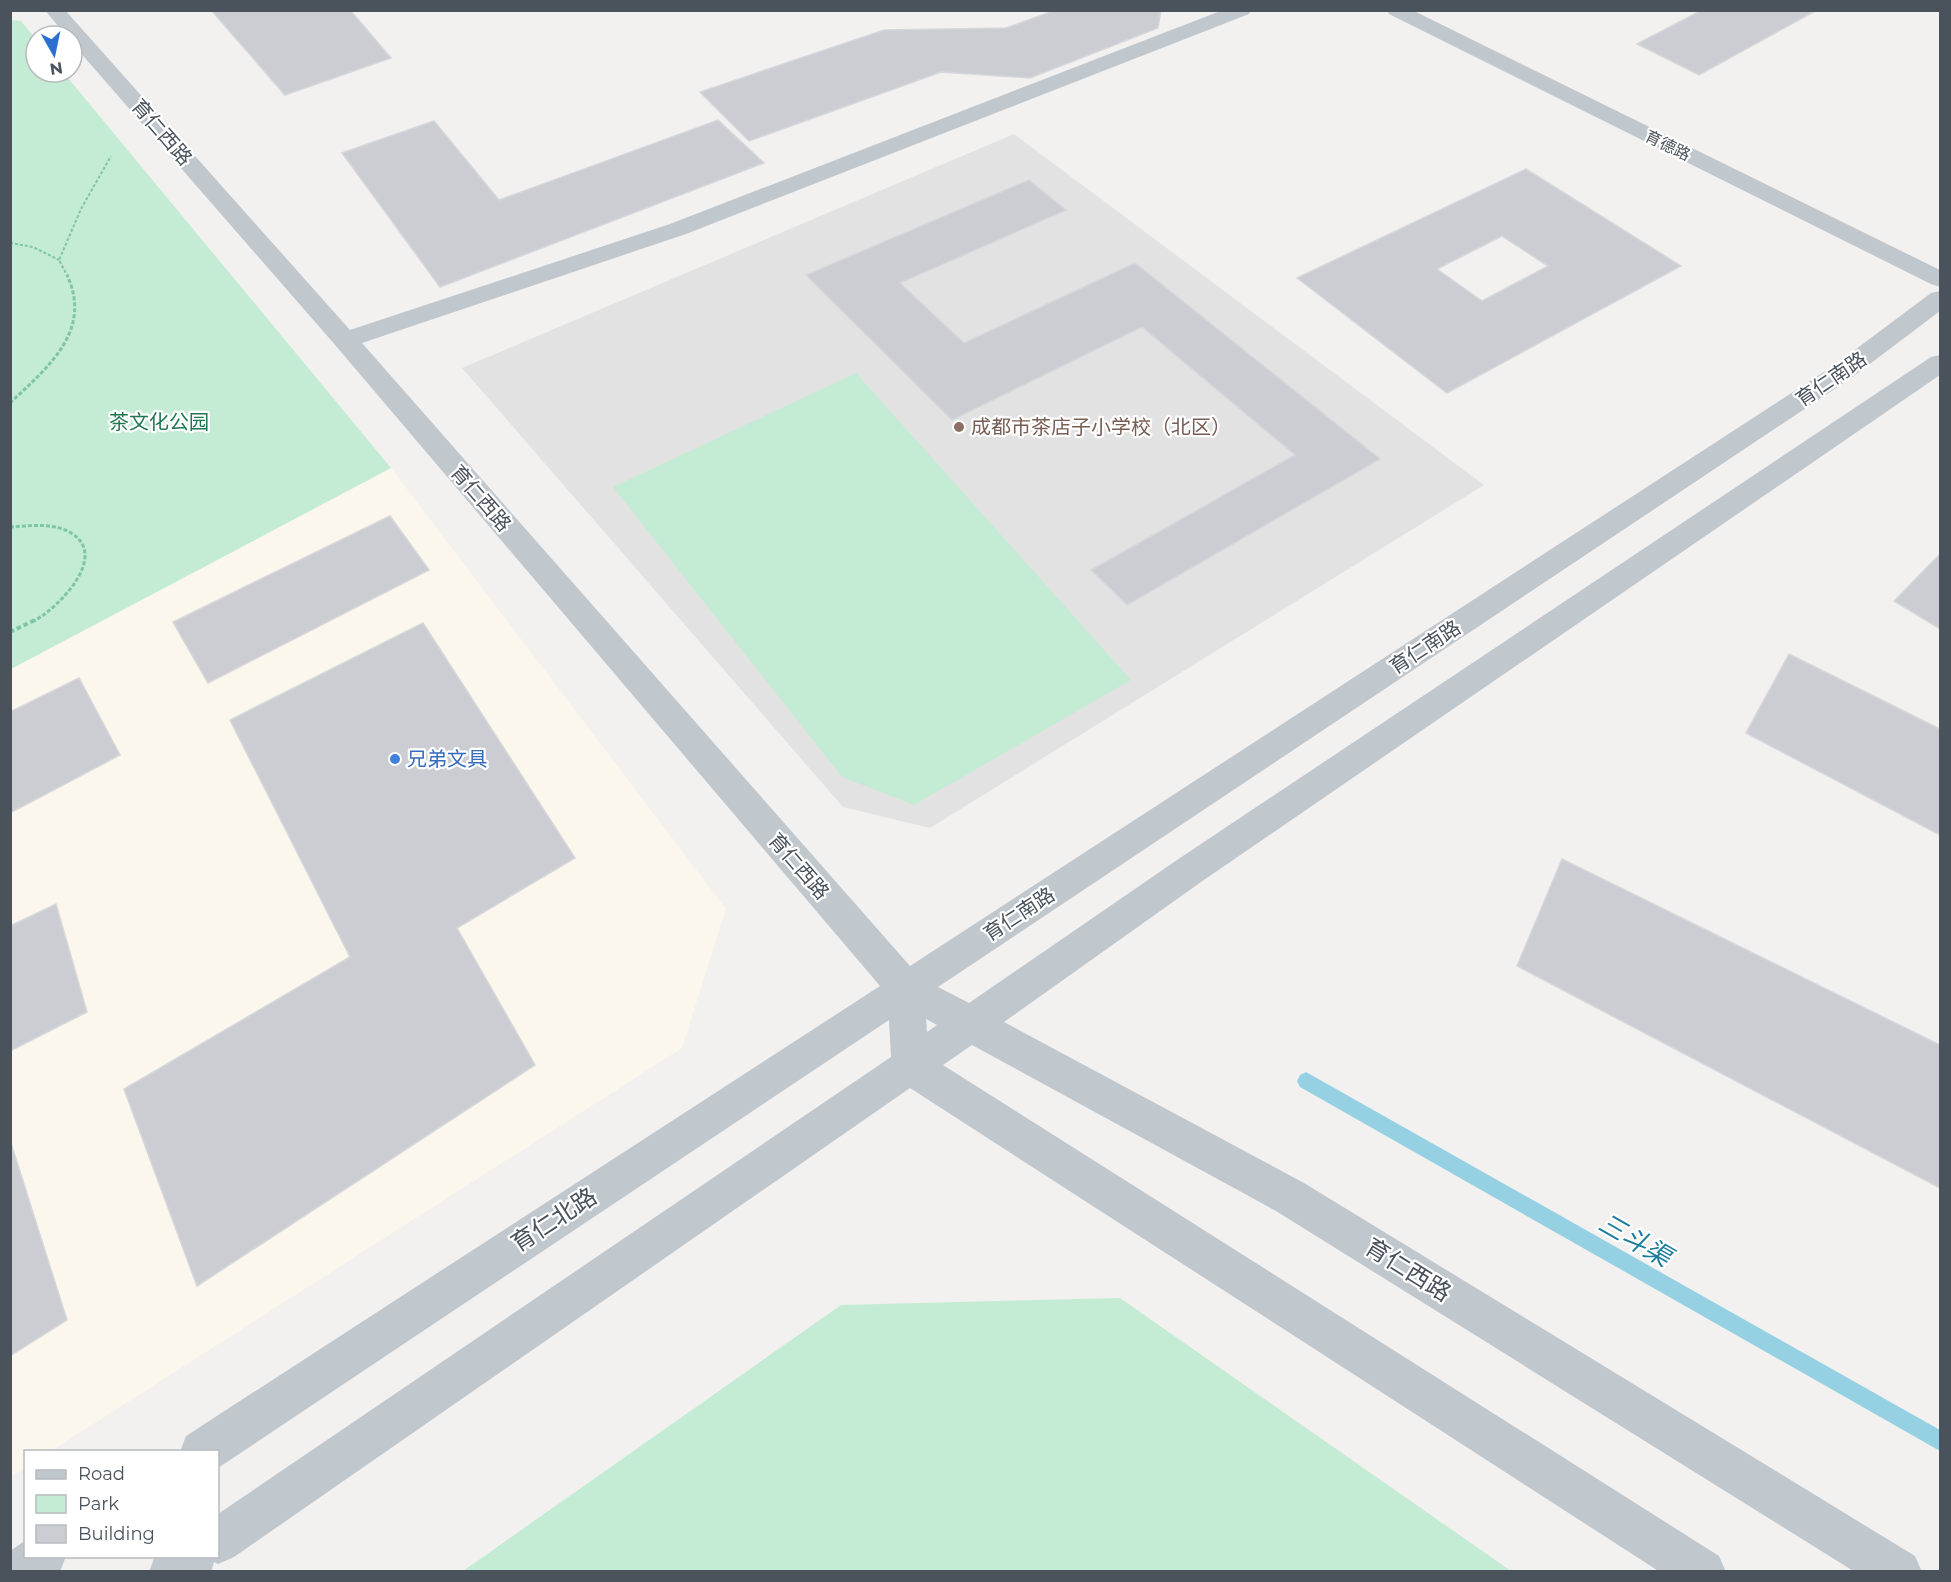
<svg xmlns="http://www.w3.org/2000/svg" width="1951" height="1582" viewBox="0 0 1951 1582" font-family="Montserrat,'Noto Sans SC',sans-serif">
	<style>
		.commercial { fill: #fbf7ec }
		.education { fill: #e3e2e2 }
		.green { fill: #c4ebd4 }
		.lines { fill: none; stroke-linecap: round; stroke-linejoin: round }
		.stream { fill: #96d1e3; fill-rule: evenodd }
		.building { fill: #cbcdd2; stroke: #d5d7db; stroke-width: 1.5; fill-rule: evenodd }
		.path-far2 { stroke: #7fc6a5; stroke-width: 2; stroke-dasharray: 3 2; stroke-linecap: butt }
		.path-far1 { stroke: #7fc6a5; stroke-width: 3; stroke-dasharray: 4 2; stroke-linecap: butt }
		.path { stroke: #7fc6a5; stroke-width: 4; stroke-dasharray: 4.5 3; stroke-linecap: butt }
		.minor { fill: #c0c7cd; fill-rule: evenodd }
		.education-dot { fill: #8d6e63; stroke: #fff; stroke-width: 2 }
		.shop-dot { fill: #3f7fe0; stroke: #fff; stroke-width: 2 }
		.labels { text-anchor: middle; stroke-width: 4.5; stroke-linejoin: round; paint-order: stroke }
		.far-street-label { font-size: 16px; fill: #4a535c; stroke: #fff }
		.street-label { font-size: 20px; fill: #4a535c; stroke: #fff }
		.park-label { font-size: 20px; fill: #21774f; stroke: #fff }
		.education-label { font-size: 20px; fill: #785e54; stroke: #fff; text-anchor: start }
		.shop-label { font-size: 20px; fill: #366cbe; stroke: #fff; text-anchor: start }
		.near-street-label { font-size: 24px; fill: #4a535c; stroke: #fff }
		.near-water-label { font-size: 26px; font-style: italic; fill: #1b7e9e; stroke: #fff }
	</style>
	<rect width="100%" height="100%" fill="#f2f1f0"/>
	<polygon class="commercial" points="391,468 726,909 682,1048 51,1451 26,1452 25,1468 11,1477 11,669"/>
	<polygon class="education" points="1014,134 1484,485 930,828 843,807 462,368"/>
	<g class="green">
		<polygon points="11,20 21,21 36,39 36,72 63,72 391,468 11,669"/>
		<polygon points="856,373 1131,680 914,805 842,777 613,487"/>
		<polygon points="1120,1298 1511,1571 463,1571 841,1305"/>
	</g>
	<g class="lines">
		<polygon class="stream" points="1306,1072 1940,1430 1940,1451 1300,1087 1297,1081 1300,1075"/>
	</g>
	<g class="building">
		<polygon points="211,10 350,10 391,58 285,95"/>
		<polygon points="1056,10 1161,10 1158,28 1030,78 941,72 749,141 700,92 884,30 1006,28"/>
		<polygon points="1702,10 1817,10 1699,75 1637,44"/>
		<polygon points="718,120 764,163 440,287 342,153 434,121 499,200"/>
		<path d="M1526,169L1681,266L1447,393L1297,278ZM1502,236L1548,266L1482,301L1437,269Z"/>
		<polygon points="1029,180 1066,210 900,283 964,343 1135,263 1380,459 1127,605 1091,570 1295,455 1142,327 952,420 806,275"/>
		<polygon points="390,516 429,570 208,683 173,622"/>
		<polygon points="1940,554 1940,629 1894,601"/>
		<polygon points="423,623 575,858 457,928 535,1065 197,1286 124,1089 350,957 230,720"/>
		<polygon points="1789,654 1940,729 1940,835 1746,733"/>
		<polygon points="79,678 120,755 10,813 10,712"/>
		<polygon points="1562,859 1940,1045 1940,1188 1517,966"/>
		<polygon points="56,904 87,1012 10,1051 10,926"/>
		<polygon points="10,1140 67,1320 10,1356"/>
	</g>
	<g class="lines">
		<g class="path-far2">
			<polyline points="10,243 33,247 59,260"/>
			<polyline points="68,277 59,260 81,209 111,156"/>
		</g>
		<g class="path-far1">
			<path d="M10,403C48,367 93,331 67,275"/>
			<path d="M10,527C29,526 53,522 71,533C110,556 58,608 34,621"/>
		</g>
		<polyline class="path" points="10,632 37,619"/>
		<g class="minor">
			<path d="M45,10H65L350,330L670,224L1223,10H1251L1249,14L686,234L362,343L910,966L1836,364L1931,293L1940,291V311L1854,376L938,987L969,1003L1177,860L1931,357L1940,355V375L1201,882L1004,1022L1304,1183L1915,1556L1922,1572H1855L1276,1211L972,1045L943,1065L1719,1556L1726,1572H1660L910,1088L234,1557L218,1564L214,1562L211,1572H149L155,1556H218V1514L891,1057L889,1020L218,1468V1452H180L186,1436L880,986L336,346L72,43V36H66ZM926,1019L937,1025L927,1032Z"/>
			<polygon points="1387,10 1412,10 1940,270 1940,287 1931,284 1389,14"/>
			<polygon points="26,1540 26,1556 66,1556 60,1572 10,1572 10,1551"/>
		</g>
	</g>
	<circle class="education-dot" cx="959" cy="427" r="6"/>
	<circle class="shop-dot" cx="395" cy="759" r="6"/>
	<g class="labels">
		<g class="far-street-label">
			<text transform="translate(1668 145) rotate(26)" y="6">育德路</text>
		</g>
		<g class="street-label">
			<text transform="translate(162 132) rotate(49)" y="7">育仁西路</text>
			<text transform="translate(1831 379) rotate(-34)" y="7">育仁南路</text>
			<text transform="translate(481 498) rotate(49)" y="7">育仁西路</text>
			<text transform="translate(1425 647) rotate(-33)" y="7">育仁南路</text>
			<text transform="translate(799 866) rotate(49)" y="7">育仁西路</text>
			<text transform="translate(1019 914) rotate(-33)" y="7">育仁南路</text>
		</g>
		<g class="park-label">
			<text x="159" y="429">茶文化公园</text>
		</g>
		<g class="education-label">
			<text x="971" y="434">成都市茶店子小学校（北区）</text>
		</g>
		<g class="shop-label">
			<text x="407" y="766">兄弟文具</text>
		</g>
		<g class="near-street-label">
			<text transform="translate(554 1220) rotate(-33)" y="8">育仁北路</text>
			<text transform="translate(1408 1270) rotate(32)" y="8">育仁西路</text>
		</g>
		<g class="near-water-label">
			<text transform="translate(1635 1240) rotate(30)" y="9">三斗渠</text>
		</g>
	</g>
	<rect width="1951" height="1582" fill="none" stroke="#4a535c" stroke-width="24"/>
	<rect x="24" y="1450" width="195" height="108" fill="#ffffff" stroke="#b7babe" stroke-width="1.5"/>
	<rect x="36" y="1470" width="30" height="9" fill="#c0c7cd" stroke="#b7babe" stroke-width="1.5"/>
	<text x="78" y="1480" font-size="18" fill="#4a535c">Road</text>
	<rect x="36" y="1495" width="30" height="18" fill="#c4ebd4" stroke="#b7babe" stroke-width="1.5"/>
	<text x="78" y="1510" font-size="18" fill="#4a535c">Park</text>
	<rect x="36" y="1525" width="30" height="18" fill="#cbcdd2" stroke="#b7babe" stroke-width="1.5"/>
	<text x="78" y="1540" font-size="18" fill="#4a535c">Building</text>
	<g transform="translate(54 54) rotate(171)"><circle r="28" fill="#ffffff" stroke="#b7babe" stroke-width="1.5"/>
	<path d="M0-4.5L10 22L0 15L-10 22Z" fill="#2c6fd1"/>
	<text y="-9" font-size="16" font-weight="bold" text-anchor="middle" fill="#4a535c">N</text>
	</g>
</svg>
